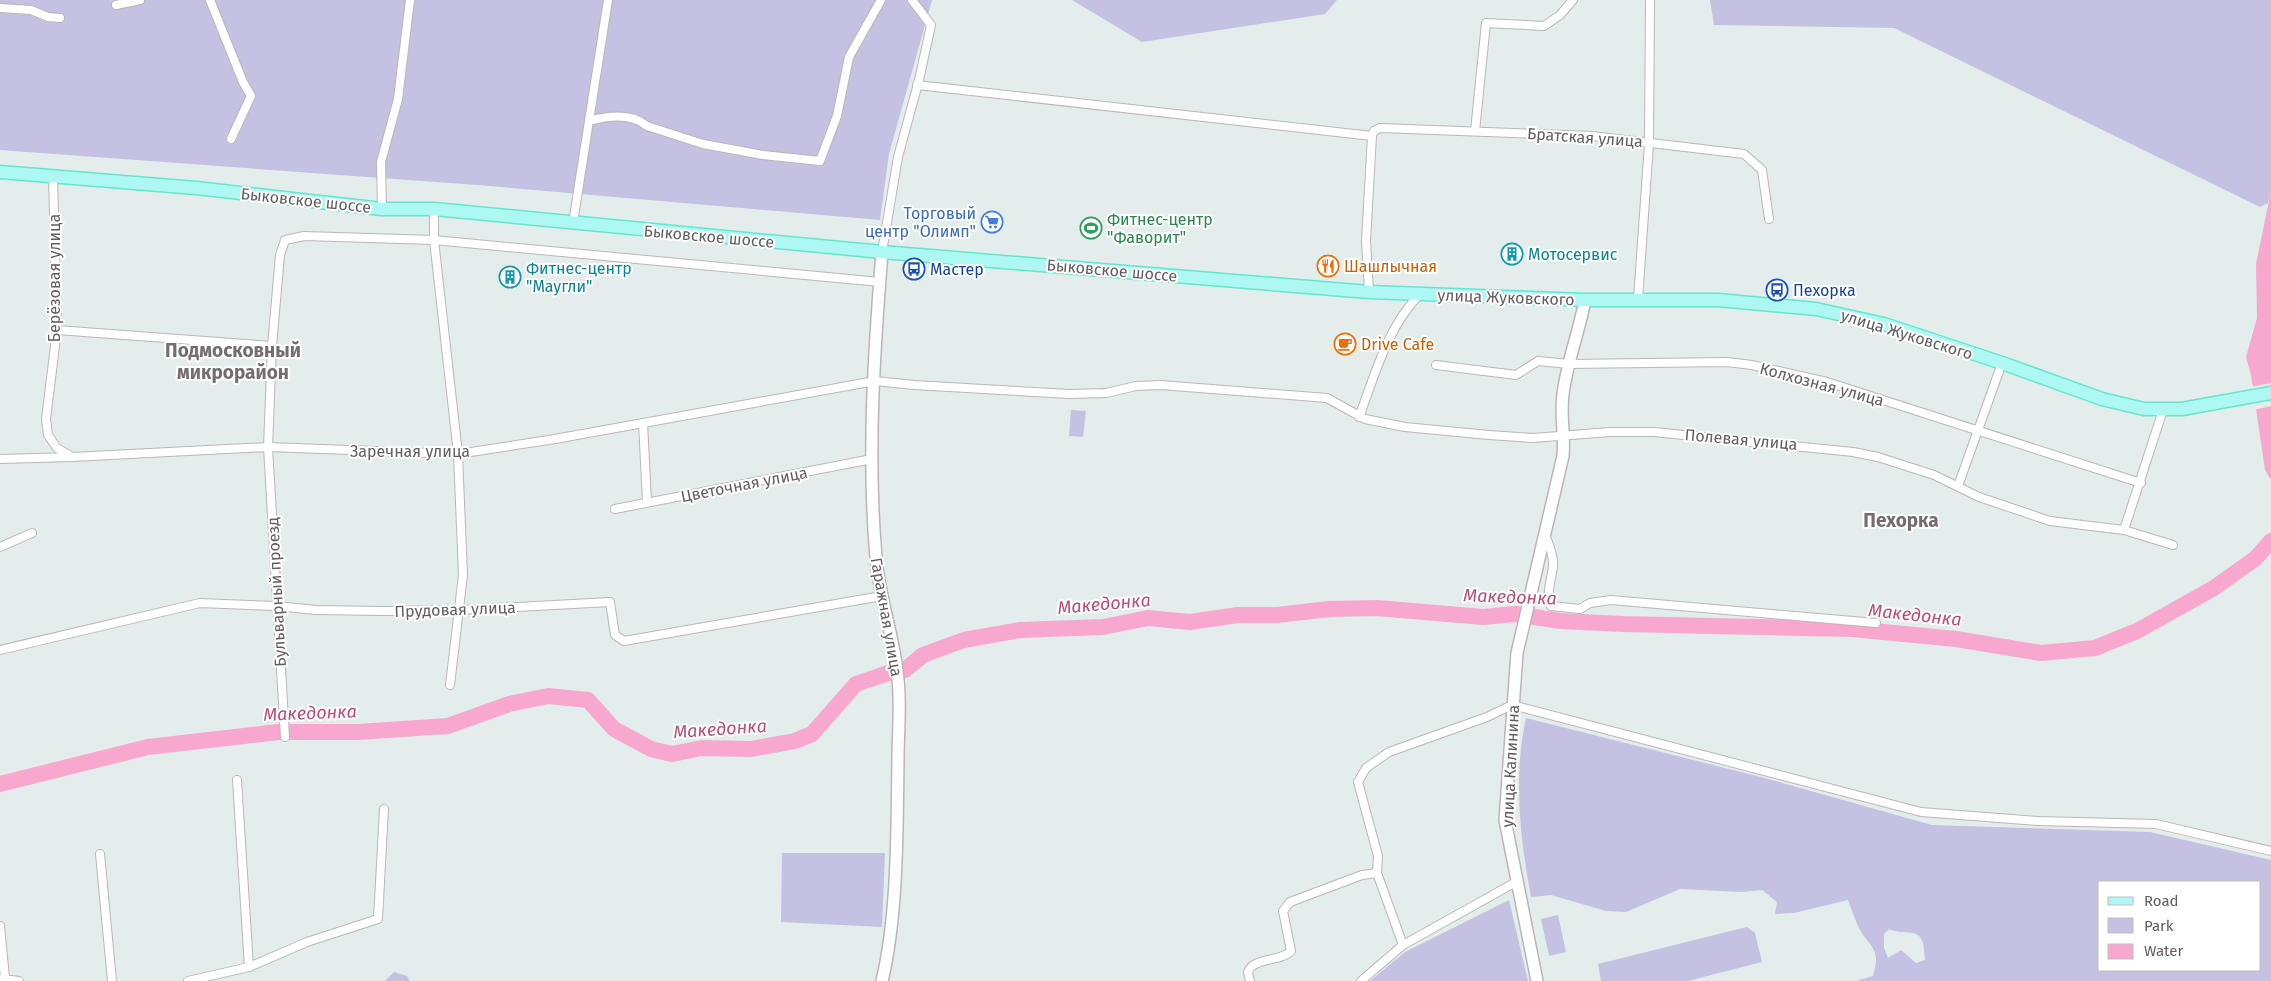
<svg xmlns="http://www.w3.org/2000/svg" width="2271" height="981" viewBox="0 0 2271 981" font-family="'Fira Sans',sans-serif">
	<style>
		.green { fill: #c4c1e2; fill-rule: evenodd }
		.water { fill: #f8a8ce }
		.pier { fill: #e3edeb }
		.lines { fill: none; stroke-linecap: round; stroke-linejoin: round }
		.river { stroke: #f8a8ce; stroke-width: 16 }
		.street-casing { stroke: #bcb6b8; stroke-width: 10 }
		.secondary-casing { stroke: #bcb5b7; stroke-width: 14 }
		.primary-casing { stroke: #63e6cd; stroke-width: 15 }
		.street { stroke: #fff; stroke-width: 8 }
		.secondary { stroke: #fff; stroke-width: 11 }
		.primary { stroke: #adf8f3; stroke-width: 12 }
		.labels { text-anchor: middle; stroke-width: 4; stroke-linejoin: round; paint-order: stroke }
		.street-label { font-size: 16px; fill: #635b5e; stroke: #fff }
		.shop-label { font-size: 16px; fill: #366cbe; stroke: #fff; text-anchor: end }
		.leisure-label { font-size: 16px; fill: #27864d; stroke: #fff; text-anchor: start }
		.culture-label { font-size: 16px; fill: #0d838f; stroke: #fff; text-anchor: start }
		.food-label { font-size: 16px; fill: #c56008; stroke: #fff; text-anchor: start }
		.transit-label { font-size: 16px; fill: #164399; stroke: #fff; text-anchor: start }
		.water-label { font-size: 18px; font-style: italic; fill: #b94d77; stroke: #fff }
		.quarter-label { font-size: 19px; font-weight: bold; fill: #746c70; stroke: #fff }
	</style>
	<rect width="100%" height="100%" fill="#e3edeb"/>
	<g class="green">
		<polygon points="0,0 932,0 889,154 880,220 477,185 0,150"/>
		<polygon points="1072,0 1337,0 1325,14 1142,42"/>
		<polygon points="1710,0 2271,0 2271,191 2268,203 2260,207 1894,28 1714,25"/>
		<polygon points="1071,410 1086,411 1083,437 1069,436"/>
		<path d="M1526,718L1761,777L1932,825L2150,832L2271,860V981H1856L1873,976C1882,947 1869,948 1858,926C1854,917 1851,908 1848,900L1794,913L1775,914L1777,902L1762,890L1742,892L1680,889L1626,912L1606,911L1551,895L1531,897C1520,838 1513,778 1526,718ZM2100,882H2260V970H2100ZM1889,929C1911,938 1924,922 1925,960L1916,963L1901,950L1888,958L1884,948V934Z"/>
		<polygon points="782,853 885,853 882,927 781,922"/>
		<polygon points="1509,900 1528,981 1370,981 1405,952"/>
		<polygon points="1558,915 1566,952 1549,956 1541,919"/>
		<polygon points="1747,927 1755,933 1762,962 1688,981 1601,981 1598,964"/>
		<polygon points="394,972 407,976 410,981 385,981"/>
	</g>
	<polygon class="water" points="2271,191 2271,480 2265,470 2251,375 2246,357 2257,318 2256,264"/>
	<polygon class="pier" points="2271,383 2271,406 2253,410 2250,387"/>
	<g class="lines">
		<polyline class="river" points="0,784 148,747 279,732 358,732 448,726 509,704 548,696 588,700 614,729 651,749 672,754 702,748 751,749 795,741 812,734 856,684 888,673 905,670 923,655 964,640 1020,630 1103,627 1148,618 1190,622 1238,615 1277,615 1329,609 1377,608 1483,617 1515,614 1560,621 1623,624 1852,629 1956,639 2041,653 2095,648 2137,631 2214,588 2256,558 2271,541"/>
		<g class="street-casing">
			<g id="street">
				<polyline points="210,0 243,82 251,96 231,139"/>
				<polyline points="116,5 140,0"/>
				<polyline points="0,8 31,10 48,17 60,18"/>
				<polyline points="917,85 1372,136"/>
				<path d="M589,121C607,116 632,113 647,126L703,144L763,155L820,161L837,116L849,57L881,0"/>
				<polyline points="1475,131 1486,23 1544,26 1560,15 1573,0"/>
				<polyline points="53,176 57,330 46,419 48,435 57,448 72,457"/>
				<polyline points="382,209 381,162 398,99 410,0"/>
				<polyline points="434,209 434,240 458,454 463,575 450,685"/>
				<polyline points="573,223 608,0"/>
				<polyline points="882,252 898,157 919,80 931,25 912,0"/>
				<polyline points="1369,292 1366,241 1372,136 1374,131 1380,128 1592,136 1744,154 1762,170 1769,219"/>
				<polyline points="1638,299 1649,144 1650,0"/>
				<polyline points="57,330 272,346"/>
				<polyline points="1436,365 1516,375 1538,361 1569,364 1727,362 1752,365 1827,382 2141,483"/>
				<path d="M1359,417C1375,375 1387,328 1419,295"/>
				<polyline points="643,423 647,502"/>
				<polyline points="0,459 72,457 268,447 458,454 555,439 875,381 914,385 1070,394 1106,393 1136,386 1161,385 1327,398 1365,419 1405,427 1489,435 1533,438 1610,432 1654,432 1853,452 1878,457 1934,475 1979,497 2050,521 2124,530 2173,545"/>
				<polyline points="1958,486 2002,363"/>
				<polyline points="615,509 872,459"/>
				<polyline points="2124,530 2163,410"/>
				<path d="M1545,535C1549,544 1554,556 1553,566C1552,578 1545,595 1551,606L1580,609L1590,603L1611,600L1876,623"/>
				<polyline points="0,547 32,533"/>
				<polyline points="0,650 200,603 276,606 316,610 383,611 459,610 610,602 615,635 624,641 882,596"/>
				<polyline points="285,737 268,447 272,346 280,255 285,240 304,236 434,240 880,282"/>
				<polyline points="237,780 249,967"/>
				<polyline points="100,854 112,981"/>
				<polyline points="0,926 5,978"/>
				<polyline points="1403,945 1377,873 1378,856 1358,782 1366,768 1389,752 1487,717 1512,705 1921,812 2037,821 2156,824 2271,851"/>
				<polyline points="2,979 19,981"/>
				<polyline points="188,981 249,967 307,942 378,919 384,809"/>
				<path d="M1250,981L1248,972C1253,957 1281,962 1291,951L1283,911L1290,902L1362,875L1377,873"/>
				<polyline points="1361,981 1403,945 1516,882"/>
			</g>
		</g>
		<g class="secondary-casing">
			<g id="secondary">
				<path d="M882,981C898,914 897,828 898,759C898,733 901,706 898,680C895,639 879,599 876,557C867,456 874,353 882,252"/>
				<path d="M1537,981L1505,820L1517,653L1563,456C1565,435 1560,415 1563,394C1567,362 1579,332 1585,300"/>
			</g>
		</g>
		<g class="primary-casing">
			<polyline id="primary" points="0,172 196,188 382,209 434,209 882,252 1369,292 1585,300 1718,300 1816,309 1884,324 2002,363 2102,399 2144,409 2182,409 2271,393"/>
		</g>
		<use href="#street" class="street"/>
		<use href="#secondary" class="secondary"/>
		<use href="#primary" class="primary"/>
	</g>
	<defs>
		<g id="supermarket-ring" transform="scale(1.125)"><circle r="9.5" fill="#fff" stroke="#3f7fe0" stroke-width="1.5"/><path d="M-6-5.5h2.5l.6 2H6L4.5 2H-2.5L-4.4-4H-6ZM-1.5 3.2a1.3 1.3 0 1 0 .1 0ZM3 3.2a1.3 1.3 0 1 0 .1 0Z" fill="#3f7fe0"/></g>
		<g id="stadium-ring" transform="scale(1.125)"><circle r="9.5" fill="#fff" stroke="#2e9e5b" stroke-width="1.5"/><path d="M0-5a6.5 5 0 1 0 0 10a6.5 5 0 1 0 0-10ZM-3.5-1.8h7v3.6h-7Z" fill="#2e9e5b"/></g>
		<g id="building-ring" transform="scale(1.125)"><circle r="9.5" fill="#fff" stroke="#0f9aa8" stroke-width="1.5"/><path d="M-4-6H4V6H1V3H-1V6H-4ZM-2.5-4.3h1.7v1.8h-1.7ZM.8-4.3h1.7v1.8H.8ZM-2.5-1h1.7V.8h-1.7ZM.8-1h1.7V.8H.8Z" fill="#0f9aa8"/></g>
		<g id="restaurant-ring" transform="scale(1.125)"><circle r="9.5" fill="#fff" stroke="#e8710a" stroke-width="1.5"/><path d="M-5-6h1v4h1v-4h1v4h1v-4h1v5L-1.5 .5V6h-2V.5L-5-1ZM5-6V6H3V1.5H1.5Q1.5-4 5-6Z" fill="#e8710a"/></g>
		<g id="bus-ring" transform="scale(1.125)"><circle r="9.5" fill="#fff" stroke="#1a4fb4" stroke-width="1.5"/><path d="M-5-6H5V4H4V6H2V4H-2V6H-4V4H-5ZM-3.5-4V0h7V-4ZM-3.5 1.2v1.5H-2V1.2ZM2 1.2v1.5H3.5V1.2Z" fill="#1a4fb4"/></g>
		<g id="cafe-ring" transform="scale(1.125)"><circle r="9.5" fill="#fff" stroke="#e8710a" stroke-width="1.5"/><path d="M-5.5-4.5H6V0H3Q3 3.5 0 3.5H-2.5Q-5.5 3.5-5.5 0ZM3-3.2v2h1.7v-2ZM-6 4.5H4V6H-6Z" fill="#e8710a"/></g>
	</defs>
	<g fill-rule="evenodd">
		<use href="#supermarket-ring" x="992" y="222"/>
		<use href="#stadium-ring" x="1091" y="228"/>
		<use href="#building-ring" x="1512" y="254"/>
		<use href="#restaurant-ring" x="1328" y="266"/>
		<use href="#bus-ring" x="914" y="269"/>
		<use href="#building-ring" x="510" y="277"/>
		<use href="#bus-ring" x="1777" y="290"/>
		<use href="#cafe-ring" x="1345" y="344"/>
	</g>
	<g class="labels">
		<g class="street-label">
			<text transform="translate(1585 137) rotate(4)" y="6">Братская улица</text>
			<text transform="translate(306 200) rotate(6)" y="6">Быковское шоссе</text>
			<text transform="translate(709 236) rotate(5)" y="6">Быковское шоссе</text>
			<text transform="translate(1112 270) rotate(5)" y="6">Быковское шоссе</text>
			<text transform="translate(54 278) rotate(-90)" y="6">Берёзовая улица</text>
			<text transform="translate(1506 297) rotate(2)" y="6">улица Жуковского</text>
			<text transform="translate(1907 334) rotate(17)" y="6">улица Жуковского</text>
			<text transform="translate(1822 384) rotate(15)" y="6">Колхозная улица</text>
			<text transform="translate(1741 439) rotate(5)" y="6">Полевая улица</text>
			<text x="410" y="457">Заречная улица</text>
			<text transform="translate(744 484) rotate(-11)" y="6">Цветочная улица</text>
			<text transform="translate(276 592) rotate(-93)" y="6">Бульварный проезд</text>
			<text transform="translate(455 609) rotate(-2)" y="6">Прудовая улица</text>
			<text transform="translate(887 617) rotate(80)" y="6">Гаражная улица</text>
			<text transform="translate(1510 766) rotate(-87)" y="6">улица Калинина</text>
		</g>
		<g class="shop-label">
			<text x="976" y="219">Торговый<tspan x="976" dy="18">центр "Олимп"</tspan></text>
		</g>
		<g class="leisure-label">
			<text x="1107" y="225">Фитнес-центр<tspan x="1107" dy="18">"Фаворит"</tspan></text>
		</g>
		<g class="culture-label">
			<text x="1528" y="260">Мотосервис</text>
			<text x="526" y="274">Фитнес-центр<tspan x="526" dy="18">"Маугли"</tspan></text>
		</g>
		<g class="food-label">
			<text x="1344" y="272">Шашлычная</text>
			<text x="1361" y="350">Drive Cafe</text>
		</g>
		<g class="transit-label">
			<text x="930" y="275">Мастер</text>
			<text x="1793" y="296">Пехорка</text>
		</g>
		<g class="water-label">
			<text transform="translate(1510 597) rotate(2)" y="6">Македонка</text>
			<text transform="translate(1104 604) rotate(-5)" y="6">Македонка</text>
			<text transform="translate(1915 615) rotate(6)" y="6">Македонка</text>
			<text transform="translate(310 713) rotate(-2)" y="6">Македонка</text>
			<text transform="translate(720 729) rotate(-4)" y="6">Македонка</text>
		</g>
		<g class="quarter-label">
			<text x="233" y="357">Подмосковный<tspan x="233" dy="22">микрорайон</tspan></text>
			<text x="1901" y="527">Пехорка</text>
		</g>
	</g>
	<rect x="2098" y="881" width="162" height="90" fill="#ffffff" stroke="#c1bdbf"/>
	<rect x="2108" y="897" width="25" height="8" fill="#adf8f3" stroke="#c1bdbf"/>
	<text x="2144" y="906" font-size="15" fill="#635b5e">Road</text>
	<rect x="2108" y="918" width="25" height="15" fill="#c4c1e2" stroke="#c1bdbf"/>
	<text x="2144" y="931" font-size="15" fill="#635b5e">Park</text>
	<rect x="2108" y="944" width="25" height="15" fill="#f8a8ce" stroke="#c1bdbf"/>
	<text x="2144" y="956" font-size="15" fill="#635b5e">Water</text>
</svg>
